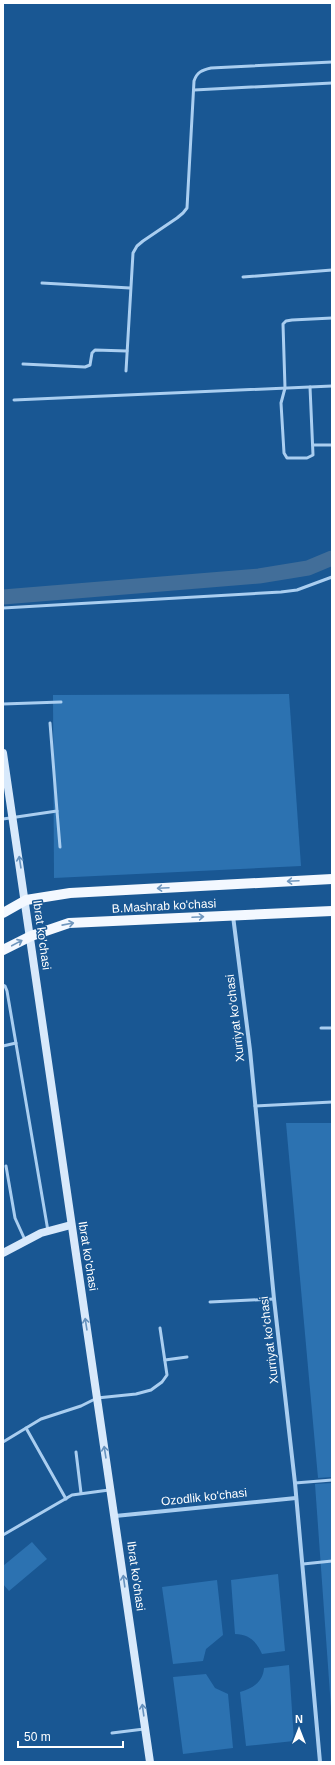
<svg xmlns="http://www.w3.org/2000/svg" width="335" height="1765" viewBox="0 0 335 1765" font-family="Helvetica,sans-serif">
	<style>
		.green { fill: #2c72b1 }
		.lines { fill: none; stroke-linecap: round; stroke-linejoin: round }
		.canal { stroke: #426e99; stroke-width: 15 }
		.lane { stroke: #aacef0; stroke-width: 3 }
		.street { stroke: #aacef0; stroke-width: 4 }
		.secondary { stroke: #d8e9fb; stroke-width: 8 }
		.primary { stroke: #f3f8ff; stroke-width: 10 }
		.oneway { stroke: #6591bd }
		.oneway2 { stroke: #7097be }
		.labels { text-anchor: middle; stroke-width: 3; stroke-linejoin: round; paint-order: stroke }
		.street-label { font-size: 12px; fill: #fff; stroke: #195793 }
	</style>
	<rect width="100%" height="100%" fill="#195793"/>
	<g class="green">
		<polygon points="289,694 301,866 54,878 53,695"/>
		<polygon points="286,1123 332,1123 332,1477 318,1478"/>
		<polygon points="332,1483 332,1722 315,1484"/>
		<polygon points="32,1542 47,1559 9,1591 3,1584 3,1566"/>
		<path d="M278,1574L285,1651L262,1654C257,1642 249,1634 235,1634L231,1580Z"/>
		<polygon points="217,1580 223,1635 206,1649 203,1661 173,1664 162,1587"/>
		<path d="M289,1665L294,1741L246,1746L240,1692C253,1688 263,1682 264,1668Z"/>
		<polygon points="206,1674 215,1688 228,1694 233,1748 183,1754 173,1677"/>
	</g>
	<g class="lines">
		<polyline class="canal" points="3,597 259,576 308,568 332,558"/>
		<g class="lane">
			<polyline points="194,90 332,83"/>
			<polyline points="243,277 332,270"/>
			<polyline points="42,283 130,288"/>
			<polyline points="23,364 85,367 90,365 92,353 95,350 127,351"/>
			<path d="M126,371L133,253L137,246L143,241L177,218L183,213L187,208L194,81C197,72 202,70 211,68L332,62"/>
			<polyline points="310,387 313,455 307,458 287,458 284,453 281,403 285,388 283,324 286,321 292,320 332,318"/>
			<polyline points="14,400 332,386"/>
			<polyline points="313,445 332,445"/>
			<polyline points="3,608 281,592 297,590 332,577"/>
			<polyline points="3,704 61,702"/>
			<polyline points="50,723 57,811"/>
			<polyline points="3,819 57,811 60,847"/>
			<polyline points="3,985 5,986 7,991 48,1231"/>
			<polyline points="321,1028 332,1028"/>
			<polyline points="3,1046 16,1043"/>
			<polyline points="255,1106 332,1102"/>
			<polyline points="6,1166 15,1218 25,1240"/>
			<polyline points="210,1302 274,1299"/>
			<polyline points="165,1360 187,1357"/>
			<polyline points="26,1428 66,1499"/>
			<polyline points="3,1442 41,1419 81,1406 97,1398 136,1394 151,1390 162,1382 167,1375 160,1328"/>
			<polyline points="76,1452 81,1493"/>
			<polyline points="295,1483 332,1480"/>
			<polyline points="3,1535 72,1495 109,1490"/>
			<polyline points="303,1564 332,1561"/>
			<polyline points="112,1733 144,1729"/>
		</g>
		<g class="street">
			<polyline points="233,916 250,1050 274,1299 295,1483 320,1762"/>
			<polyline points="115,1516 296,1498"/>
		</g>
		<g class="secondary">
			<polyline points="3,753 150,1762"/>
			<polyline points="3,1253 41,1233 71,1225"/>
		</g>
		<g class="primary">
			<polyline points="3,913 26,900 70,893 332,879"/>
			<polyline points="3,950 31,936 69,923 332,911"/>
		</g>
	</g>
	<defs><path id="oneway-shaft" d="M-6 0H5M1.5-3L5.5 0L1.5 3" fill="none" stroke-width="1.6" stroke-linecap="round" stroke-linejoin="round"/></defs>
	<g class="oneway">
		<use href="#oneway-shaft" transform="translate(20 862) rotate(-99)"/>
		<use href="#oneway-shaft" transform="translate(86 1324) rotate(-99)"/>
		<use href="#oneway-shaft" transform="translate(105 1452) rotate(-99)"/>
		<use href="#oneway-shaft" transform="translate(124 1581) rotate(-98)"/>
		<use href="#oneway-shaft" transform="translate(143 1710) rotate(-98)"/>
	</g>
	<g class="oneway2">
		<use href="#oneway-shaft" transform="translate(293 881) rotate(177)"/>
		<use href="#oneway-shaft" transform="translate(163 888) rotate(177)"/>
		<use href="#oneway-shaft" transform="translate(198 917) rotate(-3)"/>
		<use href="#oneway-shaft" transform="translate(68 924) rotate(-11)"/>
		<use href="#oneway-shaft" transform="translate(17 943) rotate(-28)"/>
	</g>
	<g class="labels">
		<g class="street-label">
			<text transform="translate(164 906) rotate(-3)" y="4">B.Mashrab ko'chasi</text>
			<text transform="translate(42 935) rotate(82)" y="4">Ibrat ko'chasi</text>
			<text transform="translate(235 1018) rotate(-97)" y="4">Xurriyat ko‘chasi</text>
			<text transform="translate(88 1256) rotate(81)" y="4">Ibrat ko'chasi</text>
			<text transform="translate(269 1340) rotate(-97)" y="4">Xurriyat ko‘chasi</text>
			<text transform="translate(204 1497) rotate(-6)" y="4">Ozodlik ko'chasi</text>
			<text transform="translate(136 1576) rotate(82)" y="4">Ibrat ko'chasi</text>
		</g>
	</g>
	<rect width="335" height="1765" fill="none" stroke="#ffffff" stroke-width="8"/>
	<g transform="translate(299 1729)" stroke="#195793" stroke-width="3" paint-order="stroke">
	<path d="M0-3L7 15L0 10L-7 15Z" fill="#ffffff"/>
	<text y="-6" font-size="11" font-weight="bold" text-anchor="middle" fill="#ffffff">N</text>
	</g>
	<path d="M18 1741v6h105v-6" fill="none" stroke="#ffffff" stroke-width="2"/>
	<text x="24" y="1741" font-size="12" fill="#ffffff" stroke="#195793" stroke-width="3" paint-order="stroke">50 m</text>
</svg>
